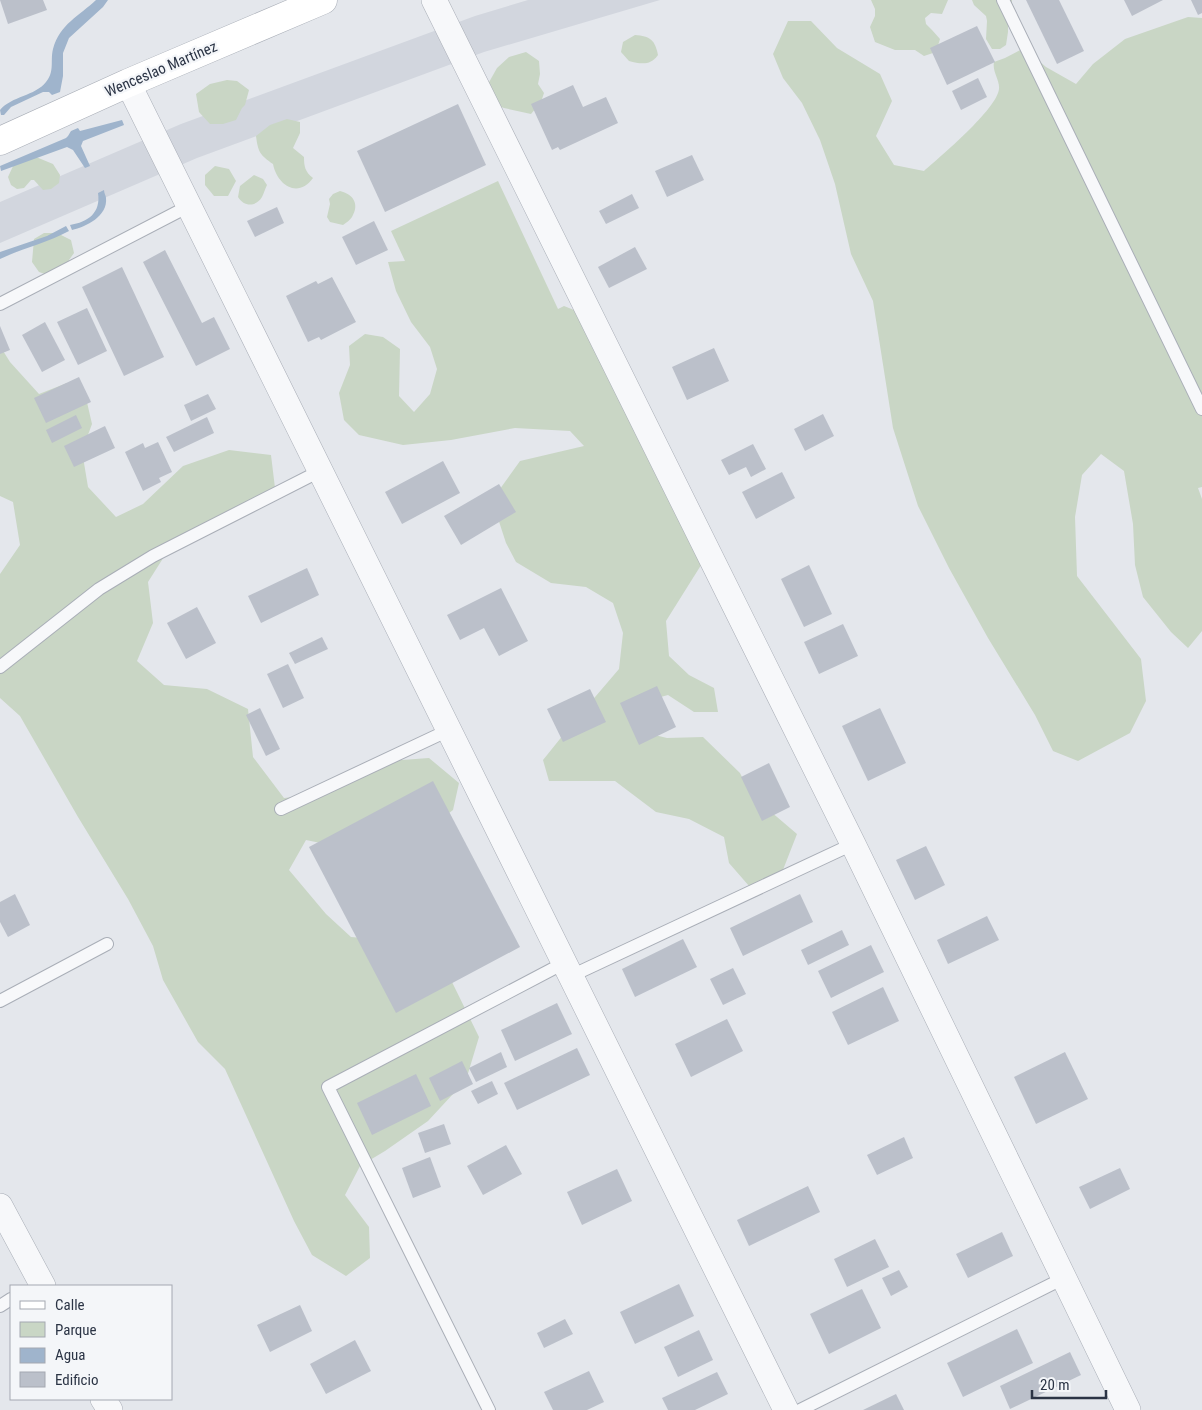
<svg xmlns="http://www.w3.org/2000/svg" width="1202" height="1410" viewBox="0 0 1202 1410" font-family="'Roboto Condensed',sans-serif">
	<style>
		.built { fill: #d2d6de }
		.green { fill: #c9d6c5 }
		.water { fill: #9fb4cc }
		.building { fill: #bbc0ca }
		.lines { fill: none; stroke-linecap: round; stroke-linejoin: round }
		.lane-casing { stroke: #a9aeb7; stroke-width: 14 }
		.street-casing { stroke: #a9aeb7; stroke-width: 26 }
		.secondary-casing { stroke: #a9aeb7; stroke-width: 29 }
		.lane { stroke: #f7f8fa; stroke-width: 12 }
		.street { stroke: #f7f8fa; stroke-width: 25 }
		.secondary { stroke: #fff; stroke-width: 28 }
		.labels { text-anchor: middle; stroke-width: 4.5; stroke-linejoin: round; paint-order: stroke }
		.street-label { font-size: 15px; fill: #2b3445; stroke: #f4f6f9 }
	</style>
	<rect width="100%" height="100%" fill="#e4e7ec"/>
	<polygon class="built" points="528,0 660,0 484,52 197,158 0,243 0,202 181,124 475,16"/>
	<g class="green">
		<polygon points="871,0 948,0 942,14 931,13 925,18 926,24 932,30 940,39 936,52 924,56 915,50 895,50 875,42 870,27 875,16 875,9"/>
		<polygon points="972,0 1012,0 1011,12 1008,22 1008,32 1006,45 1000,49 992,49 986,39 987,21 986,16 974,5"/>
		<path d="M1188,17L1202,18V487L1198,488L1202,499V631L1188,648L1171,632L1143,597L1135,565L1133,524L1124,471L1101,454L1082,475L1075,517L1077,576L1141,659L1146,701L1130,733L1078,761L1053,751L1035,715L988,638L949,568L918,506L893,428L873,301L851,254L835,184L820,140L802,103L783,78L773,54L788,21H811L837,48L880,74L892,101L876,136L894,165L924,171C940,157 997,109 999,89C1000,80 992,72 994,62L1005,58L1024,48L1046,67L1076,84L1093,64L1125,39Z"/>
		<path d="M635,35C650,36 655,40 658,55C650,66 641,64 629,61L621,52L623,42Z"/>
		<polygon points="526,52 539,61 540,74 538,84 544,93 541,102 531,114 504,108 496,105 488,84 497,68 509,57"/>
		<polygon points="227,80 237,81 249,90 245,105 242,108 236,120 223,124 210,124 199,112 196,94 210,84"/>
		<path d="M287,119L300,122V133L293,148L304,157C304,166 305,172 313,178C298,199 277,185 273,164C260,155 258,152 256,136L270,125Z"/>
		<polygon points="36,157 53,164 60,175 59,183 51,189 43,190 34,180 31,180 24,188 17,189 11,185 8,177 14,164"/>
		<polygon points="215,166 229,169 236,181 228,196 214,196 205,185 205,175"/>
		<path d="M254,175L263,179L267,185C265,189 264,193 262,197C256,207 244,207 238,197L240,186Z"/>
		<polygon points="498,181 558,309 564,306 599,320 703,562 666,621 669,656 689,675 714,688 718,712 694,712 668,695 646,701 634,730 667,738 703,737 740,773 753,799 770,811 797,834 779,880 756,894 729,863 724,837 689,819 656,812 615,781 549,781 543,760 572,724 619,669 623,633 613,603 586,587 551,583 516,562 506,543 492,500 520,461 584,446 570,431 515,428 451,440 403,445 359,435 344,420 339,393 350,365 349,346 365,334 383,337 400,349 399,396 414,412 430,394 437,369 430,347 411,322 396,291 388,262 405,261 391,231"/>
		<path d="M340,191C353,194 360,204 352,217C350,220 346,223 343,225L330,222L327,217L330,204L329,199L333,194Z"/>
		<polygon points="44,233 57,233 71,240 74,253 69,260 68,264 48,275 39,272 32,262 34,239"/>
		<polygon points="0,346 10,362 39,394 67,383 86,398 92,424 82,451 88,487 116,517 143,504 183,466 229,450 271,455 275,488 174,541 148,582 153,623 137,661 164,685 207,689 248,709 253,757 284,798 323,794 388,761 429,758 459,783 453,810 423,833 364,852 306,840 289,870 326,914 351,937 398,941 451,980 479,1037 466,1080 428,1121 385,1151 360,1166 345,1195 369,1227 370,1258 346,1276 312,1255 294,1221 225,1069 198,1042 163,980 153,946 128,899 78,817 20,716 0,698 0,574 20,545 13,502 0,496"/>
	</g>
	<g class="water">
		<path d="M96,0H108L103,7L69,38L63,53V76L60,92L52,95L49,92H43L11,107L4,115H1L0,110C12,96 35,96 46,82C55,71 50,61 53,49C60,24 79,16 96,0Z"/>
		<polygon points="122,120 124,125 83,141 81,146 90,166 85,168 73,150 67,147 1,171 0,166 66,138 68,136 71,131 78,128 80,131"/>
		<path d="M104,190C104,193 106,196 106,198C108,216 86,227 72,230L70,225C88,222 101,213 98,193Z"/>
		<path d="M66,226L69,231C47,243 23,248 0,259V252L47,236Z"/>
	</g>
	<g class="building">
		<polygon points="0,0 43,0 47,10 8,24"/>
		<polygon points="1026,0 1059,0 1084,51 1057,64"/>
		<polygon points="1124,0 1163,0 1132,16"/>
		<polygon points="1191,0 1202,0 1202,13 1198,15"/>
		<polygon points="977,26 995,62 947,85 930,48"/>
		<polygon points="978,78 987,97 961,110 952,91"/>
		<polygon points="573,85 583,107 606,97 618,123 560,150 558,147 552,150 531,104"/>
		<polygon points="458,104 486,165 385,212 357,151"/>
		<polygon points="692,155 704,180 667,197 655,171"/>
		<polygon points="632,194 639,208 606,224 599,211"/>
		<polygon points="277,207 284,223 255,237 247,221"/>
		<polygon points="374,221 388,250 356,265 342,237"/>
		<polygon points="635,247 647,269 609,288 598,267"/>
		<polygon points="165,250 202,323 214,317 230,349 196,366 143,262"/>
		<polygon points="122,267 164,357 124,376 82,287"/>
		<polygon points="332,277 356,322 321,340 319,337 308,342 286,296 316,281 318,284"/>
		<polygon points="87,308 107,351 78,365 57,322"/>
		<polygon points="45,322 65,360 42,372 22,335"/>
		<polygon points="0,326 10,350 0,354"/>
		<polygon points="714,348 729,381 687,400 672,367"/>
		<polygon points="79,377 91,402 46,423 34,398"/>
		<polygon points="208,394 216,409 191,421 184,405"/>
		<polygon points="823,414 834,436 805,451 794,429"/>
		<polygon points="76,415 82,428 52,443 46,430"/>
		<polygon points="207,417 214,433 174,452 166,437"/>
		<polygon points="105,426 115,448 74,467 64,446"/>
		<polygon points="158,442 172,472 159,478 161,482 143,491 125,452 143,443 145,448"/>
		<polygon points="753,444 766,469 751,477 746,467 729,475 721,460"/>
		<polygon points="443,461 460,493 402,524 385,492"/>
		<polygon points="782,472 795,498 756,519 742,492"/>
		<polygon points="499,484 516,512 461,545 444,516"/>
		<polygon points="809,565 832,614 804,627 781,579"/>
		<polygon points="307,568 319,595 261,623 248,596"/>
		<polygon points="501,588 528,641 499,656 484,628 460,640 447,615"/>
		<polygon points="197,607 216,643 186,659 167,623"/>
		<polygon points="843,624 858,656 819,674 804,642"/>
		<polygon points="322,637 328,649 295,664 289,653"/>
		<polygon points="288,664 304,698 283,708 267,674"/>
		<polygon points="657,686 676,727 639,745 620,703"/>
		<polygon points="590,689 606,722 563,742 547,709"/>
		<polygon points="260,708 280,749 266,756 246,715"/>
		<polygon points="880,708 906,763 868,781 842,726"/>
		<polygon points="769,763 790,807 762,821 741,777"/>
		<polygon points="433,781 520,947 396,1013 309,847"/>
		<polygon points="926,846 945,885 915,900 896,860"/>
		<polygon points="15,894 30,925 8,937 0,922 0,902"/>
		<polygon points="800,894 813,922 743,956 730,928"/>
		<polygon points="987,916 999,940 948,964 937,940"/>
		<polygon points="842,930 849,945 808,965 801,950"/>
		<polygon points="683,939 697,967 635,997 622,969"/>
		<polygon points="871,945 884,972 831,998 818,971"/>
		<polygon points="733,968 746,994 723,1005 710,979"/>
		<polygon points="883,987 899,1021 848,1045 832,1012"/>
		<polygon points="557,1003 572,1034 515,1061 501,1030"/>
		<polygon points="727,1019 743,1051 691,1077 675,1044"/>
		<polygon points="577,1048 590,1075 517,1110 504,1083"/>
		<polygon points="501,1052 507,1067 476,1082 469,1068"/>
		<polygon points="1065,1052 1088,1099 1036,1124 1014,1077"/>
		<polygon points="462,1061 473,1084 440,1101 429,1078"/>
		<polygon points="416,1074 431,1106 372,1135 357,1103"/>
		<polygon points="492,1081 498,1094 478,1104 471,1091"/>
		<polygon points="444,1124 451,1144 425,1153 418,1133"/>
		<polygon points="904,1137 913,1158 877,1175 867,1155"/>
		<polygon points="506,1145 522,1174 483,1195 467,1166"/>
		<polygon points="430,1157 441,1187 413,1198 402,1168"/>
		<polygon points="1120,1168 1130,1189 1090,1209 1079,1187"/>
		<polygon points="617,1169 632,1201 582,1225 567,1192"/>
		<polygon points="808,1186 820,1212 749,1246 737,1220"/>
		<polygon points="1002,1232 1013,1256 968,1278 956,1254"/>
		<polygon points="875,1239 889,1267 847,1287 834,1259"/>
		<polygon points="899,1270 908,1287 891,1296 882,1278"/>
		<polygon points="679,1284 694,1316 635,1344 620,1312"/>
		<polygon points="862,1289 881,1328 829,1354 810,1314"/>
		<polygon points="300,1305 312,1331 270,1352 257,1325"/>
		<polygon points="565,1319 573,1334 544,1348 537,1333"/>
		<polygon points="1017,1329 1033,1363 963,1397 947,1363"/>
		<polygon points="699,1330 713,1360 678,1377 664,1347"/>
		<polygon points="355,1340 371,1371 326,1394 310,1364"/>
		<polygon points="1070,1352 1081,1375 1010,1409 1000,1386"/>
		<polygon points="589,1371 604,1402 587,1410 553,1410 544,1392"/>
		<polygon points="717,1372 728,1394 695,1410 668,1410 662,1398"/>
		<polygon points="896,1394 904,1410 863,1410"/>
	</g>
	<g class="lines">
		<g class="lane-casing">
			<g id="lane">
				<polyline points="1003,0 1202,409"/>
				<polyline points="0,304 189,206"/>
				<polyline points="0,667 99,589 153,556 320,471"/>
				<polyline points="281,809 449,730"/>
				<polyline points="571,976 853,844"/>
				<polyline points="0,1001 107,944"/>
				<polyline points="0,1306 11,1299"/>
				<polyline points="489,1410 328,1087 564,963"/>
				<polyline points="800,1410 1064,1278"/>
			</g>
		</g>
		<g class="street-casing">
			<g id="street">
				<polyline points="434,0 853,844 1128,1410"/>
				<polyline points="128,83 786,1410"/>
				<polyline points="0,1206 43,1286"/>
				<polyline points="103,1399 110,1410"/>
			</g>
		</g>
		<g class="secondary-casing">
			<polyline id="secondary" points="0,141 128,83 323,0"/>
		</g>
		<use href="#lane" class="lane"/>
		<use href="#street" class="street"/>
		<use href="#secondary" class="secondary"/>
	</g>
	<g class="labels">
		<g class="street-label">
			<text transform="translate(161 69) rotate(-23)" y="5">Wenceslao Martínez</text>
		</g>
	</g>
	<rect x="10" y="1285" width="162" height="115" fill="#f4f6f9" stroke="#a4a8b1"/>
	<rect x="20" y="1301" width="25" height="8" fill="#ffffff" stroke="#a4a8b1"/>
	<text x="55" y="1310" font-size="15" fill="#2b3445">Calle</text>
	<rect x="20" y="1322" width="25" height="15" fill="#c9d6c5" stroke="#a4a8b1"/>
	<text x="55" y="1335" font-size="15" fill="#2b3445">Parque</text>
	<rect x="20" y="1348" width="25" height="15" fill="#9fb4cc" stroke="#a4a8b1"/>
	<text x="55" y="1360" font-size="15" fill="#2b3445">Agua</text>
	<rect x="20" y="1372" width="25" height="15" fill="#bbc0ca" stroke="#a4a8b1"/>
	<text x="55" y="1385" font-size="15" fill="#2b3445">Edificio</text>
	<path d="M1032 1390v8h74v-8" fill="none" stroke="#2b3445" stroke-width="2.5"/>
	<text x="1040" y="1390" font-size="15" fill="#2b3445" stroke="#f4f6f9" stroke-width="4" paint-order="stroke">20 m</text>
</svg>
